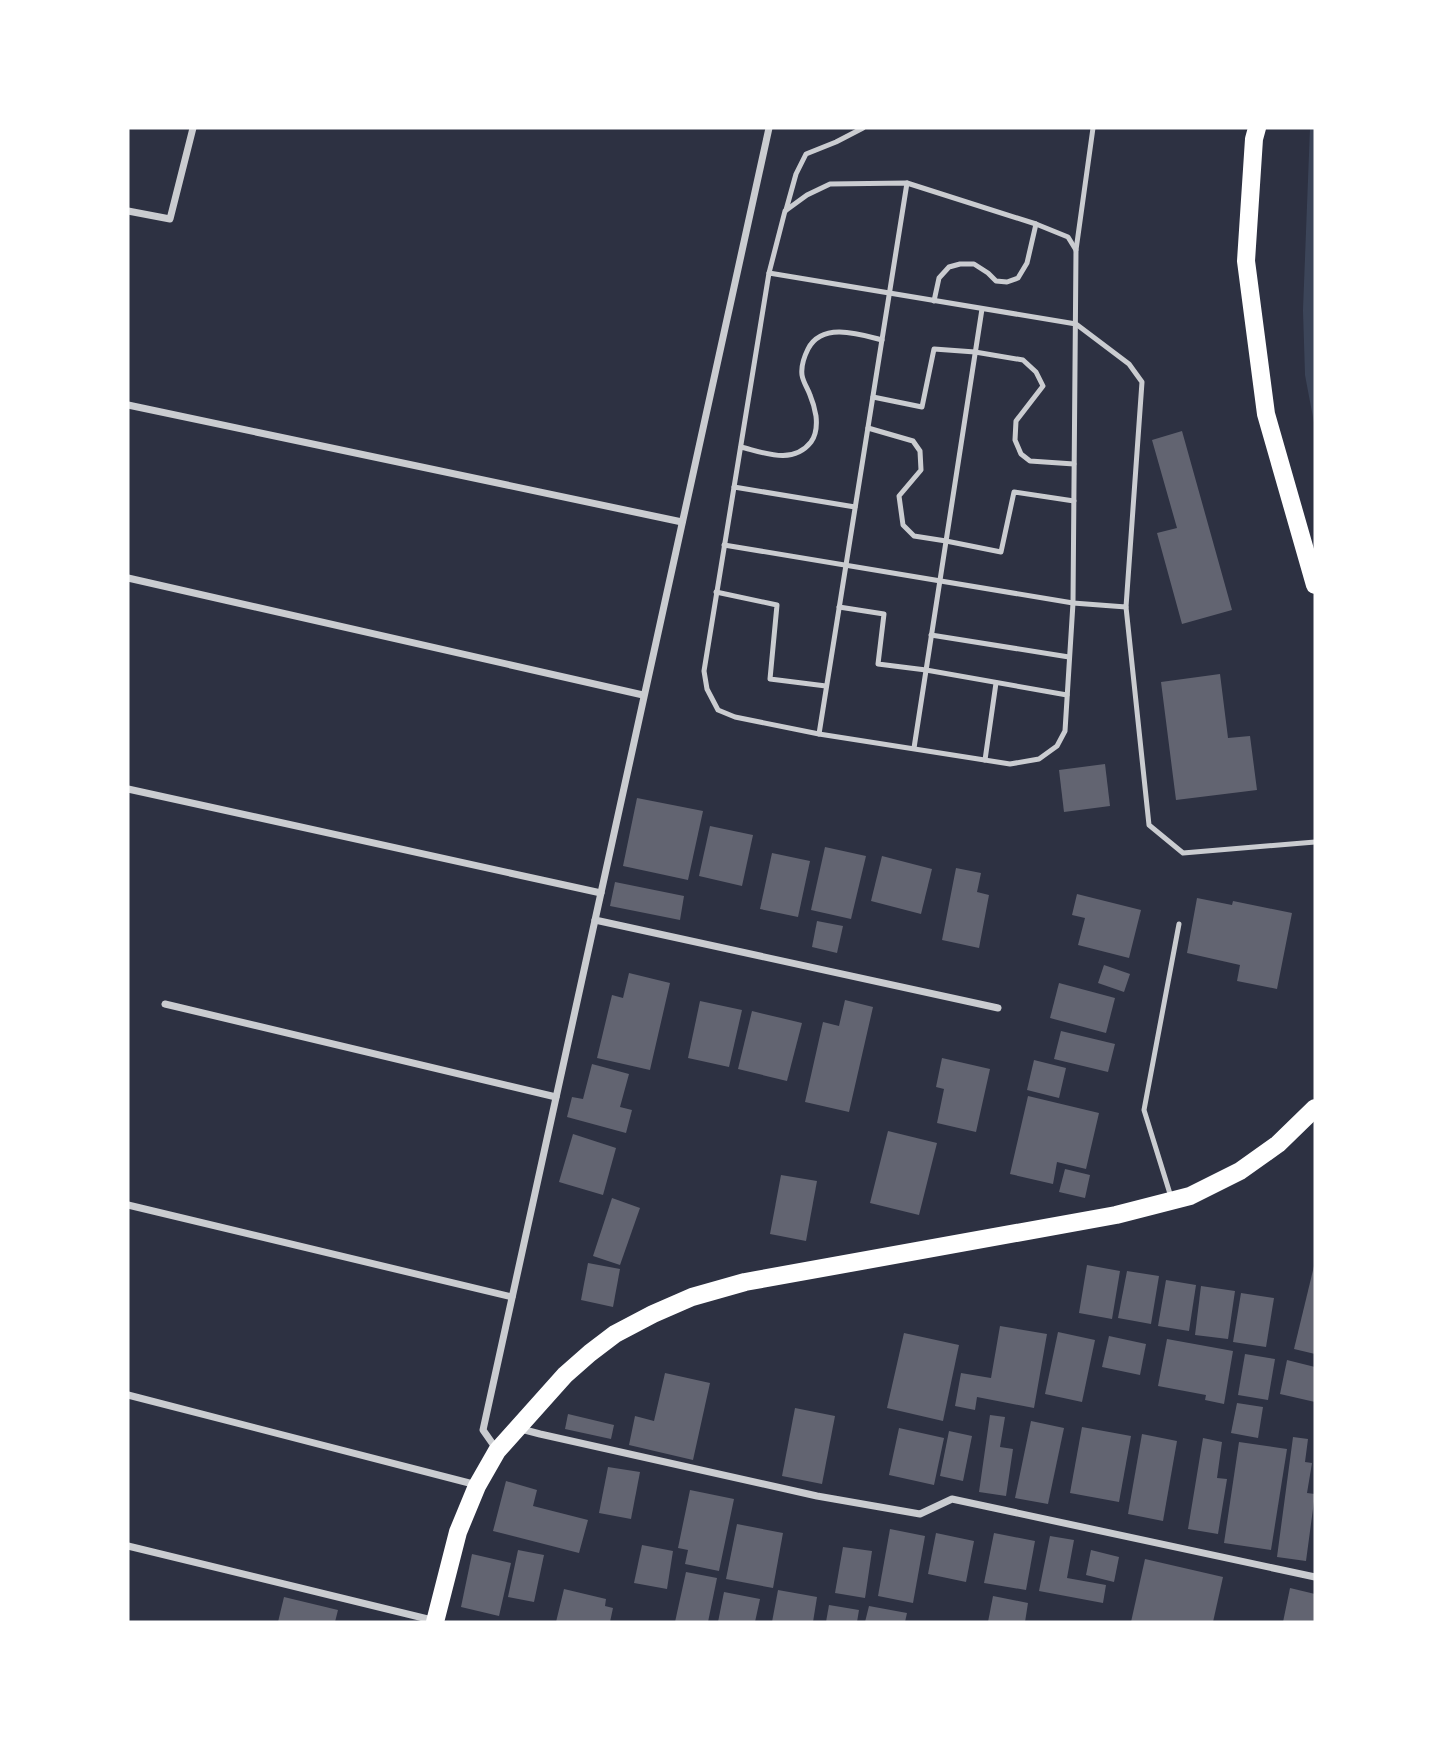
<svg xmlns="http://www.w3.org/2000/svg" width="1443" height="1750" viewBox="0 0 1443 1750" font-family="'Source Sans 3',sans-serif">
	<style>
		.green { fill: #3c4559 }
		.building { fill: #626471 }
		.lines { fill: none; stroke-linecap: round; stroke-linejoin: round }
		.service { stroke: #caccd0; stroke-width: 5 }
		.minor { stroke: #caccd0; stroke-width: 7 }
		.primary { stroke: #fff; stroke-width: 18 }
	</style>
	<rect width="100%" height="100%" fill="#2d3142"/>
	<polygon class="green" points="1310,128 1315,128 1315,428 1305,375 1303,310"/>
	<g class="building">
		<polygon points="1182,431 1232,610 1182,624 1157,533 1177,528 1152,440"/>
		<polygon points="1220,674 1228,738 1250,736 1257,790 1176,800 1161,682"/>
		<polygon points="1105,764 1110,806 1064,812 1059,770"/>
		<polygon points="637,798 703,811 688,880 623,866"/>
		<polygon points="710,826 753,835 742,886 699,876"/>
		<polygon points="825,847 866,856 851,919 811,910"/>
		<polygon points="772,853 810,861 798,917 760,909"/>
		<polygon points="882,856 932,869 921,914 871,901"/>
		<polygon points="956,868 981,873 977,892 989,895 979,948 942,940"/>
		<polygon points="615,882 684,896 680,920 610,906"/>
		<polygon points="1077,894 1141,910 1129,958 1078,945 1085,918 1072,915"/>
		<polygon points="1197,898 1232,905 1233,901 1292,913 1277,989 1237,981 1240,965 1187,953"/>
		<polygon points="817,921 843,926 837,953 812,947"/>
		<polygon points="1104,965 1130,974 1124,992 1098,983"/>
		<polygon points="629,973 670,983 650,1070 597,1058 612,995 623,998"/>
		<polygon points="1059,983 1115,998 1106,1033 1050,1018"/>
		<polygon points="845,1000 873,1007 849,1112 805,1102 823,1022 839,1026"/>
		<polygon points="700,1001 742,1010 729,1067 688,1058"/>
		<polygon points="752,1011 802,1023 787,1081 738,1069"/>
		<polygon points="1061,1031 1115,1044 1108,1072 1054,1059"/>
		<polygon points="942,1058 990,1069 976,1132 937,1123 944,1089 936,1087"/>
		<polygon points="1034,1060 1066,1068 1059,1098 1027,1090"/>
		<polygon points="592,1064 629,1074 620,1107 632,1110 626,1133 567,1117 572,1097 583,1099"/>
		<polygon points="1028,1096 1099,1113 1086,1169 1057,1162 1053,1184 1010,1174"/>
		<polygon points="888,1131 937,1143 919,1215 870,1203"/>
		<polygon points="573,1134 616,1148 603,1195 559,1182"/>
		<polygon points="1065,1169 1090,1175 1085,1198 1059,1192"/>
		<polygon points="781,1175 817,1181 806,1241 770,1234"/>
		<polygon points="612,1198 640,1208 620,1265 593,1256"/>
		<polygon points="588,1263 620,1269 613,1307 581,1300"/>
		<polygon points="1087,1265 1120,1271 1112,1319 1079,1313"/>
		<polygon points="1314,1266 1315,1266 1315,1354 1294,1349"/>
		<polygon points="1127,1271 1159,1276 1151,1324 1118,1318"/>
		<polygon points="1166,1280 1196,1285 1189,1331 1158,1326"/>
		<polygon points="1201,1286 1235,1291 1228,1339 1195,1335"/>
		<polygon points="1241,1293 1274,1298 1266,1347 1233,1342"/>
		<polygon points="1000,1326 1047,1334 1034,1408 977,1397 975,1410 955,1406 961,1373 991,1378"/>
		<polygon points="1058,1332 1095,1340 1082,1402 1045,1394"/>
		<polygon points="904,1333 959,1345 943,1421 887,1408"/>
		<polygon points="1109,1336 1146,1344 1140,1375 1102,1367"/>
		<polygon points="1167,1339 1233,1351 1224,1404 1205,1400 1206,1395 1158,1386"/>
		<polygon points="1245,1354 1275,1359 1268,1400 1238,1395"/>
		<polygon points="1287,1360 1315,1367 1315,1402 1280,1394"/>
		<polygon points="665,1373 710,1383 693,1460 629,1445 635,1416 654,1421"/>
		<polygon points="1237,1403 1263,1407 1258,1438 1231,1433"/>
		<polygon points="795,1408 835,1416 822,1484 782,1476"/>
		<polygon points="568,1414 614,1425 611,1439 565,1429"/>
		<polygon points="990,1415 1005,1417 1000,1447 1013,1449 1006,1496 979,1492"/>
		<polygon points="1031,1421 1064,1428 1048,1504 1015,1498"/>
		<polygon points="1082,1427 1131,1436 1119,1502 1070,1493"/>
		<polygon points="899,1428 944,1438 934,1485 889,1475"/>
		<polygon points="949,1431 972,1436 963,1481 940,1476"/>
		<polygon points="1142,1434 1177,1441 1163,1521 1128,1514"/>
		<polygon points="1293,1437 1308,1439 1305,1462 1312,1463 1307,1493 1315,1494 1306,1561 1277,1557"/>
		<polygon points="1203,1438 1222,1442 1217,1478 1227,1479 1218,1534 1188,1529"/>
		<polygon points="1239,1442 1287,1449 1271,1550 1224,1543"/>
		<polygon points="608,1467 640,1472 631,1519 599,1513"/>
		<polygon points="506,1481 537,1490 533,1506 588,1520 579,1553 493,1531"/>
		<polygon points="690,1490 734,1499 719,1571 685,1564 688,1550 678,1548"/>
		<polygon points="737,1524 783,1533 773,1588 726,1579"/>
		<polygon points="890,1529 925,1536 913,1603 878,1596"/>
		<polygon points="936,1533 974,1541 966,1582 928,1574"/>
		<polygon points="994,1533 1035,1541 1026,1590 984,1583"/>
		<polygon points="1050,1536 1074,1540 1067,1578 1106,1585 1103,1603 1039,1591"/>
		<polygon points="642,1545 673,1551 667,1589 634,1583"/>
		<polygon points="843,1547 872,1551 865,1598 835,1593"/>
		<polygon points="518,1550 544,1555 534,1602 508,1597"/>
		<polygon points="1091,1550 1119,1557 1114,1582 1086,1575"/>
		<polygon points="472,1554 511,1563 499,1616 461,1607"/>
		<polygon points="1145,1559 1223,1577 1213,1622 1131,1622"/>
		<polygon points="686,1572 717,1578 708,1622 675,1622"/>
		<polygon points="1290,1588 1315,1594 1315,1622 1283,1622"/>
		<polygon points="564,1589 606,1599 605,1606 613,1608 610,1622 556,1622"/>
		<polygon points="778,1590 817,1597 813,1622 772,1622"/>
		<polygon points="724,1592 760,1599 755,1622 718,1622"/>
		<polygon points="993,1596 1028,1603 1025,1622 988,1622"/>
		<polygon points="284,1597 338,1610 335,1622 278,1622"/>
		<polygon points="829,1605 859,1610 857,1622 826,1622"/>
		<polygon points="869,1606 907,1613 905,1622 865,1622"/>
	</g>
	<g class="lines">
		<g class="service">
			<polygon points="907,183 1036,224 1068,237 1076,250 1073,603 1065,731 1057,746 1039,759 1010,764 819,734 735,717 718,710 707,689 704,671 769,273 785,211 807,195 830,184"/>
			<polyline points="786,210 796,174 806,154 836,142 863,128"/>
			<polyline points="1076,250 1093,128"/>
			<polyline points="934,301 939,278 949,267 960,264 974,264 988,273 996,281 1007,282 1018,278 1027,263 1036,224"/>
			<polyline points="873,397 922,407 934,349 975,352 1023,360 1036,372 1043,386 1016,421 1015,440 1021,454 1030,461 1074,464"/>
			<polyline points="868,428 913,441 920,451 921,470 899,496 903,525 914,536 946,541 1001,552 1014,492 1074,501"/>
			<path d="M741,447C765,453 793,465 811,442C816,435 817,425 816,416C815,410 813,402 810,395C808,389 803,382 802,375C801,367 804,357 808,349C822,322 859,334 882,340"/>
			<polyline points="734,487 855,507"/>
			<polyline points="724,545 1073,603 1126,607 1142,382 1129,364 1076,324 769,273"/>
			<polyline points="716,592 777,605 770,679 826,686"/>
			<polyline points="839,607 884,614 878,664 926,670 1067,695"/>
			<polyline points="1126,607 1149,825 1183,853 1315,842"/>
			<polyline points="931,635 1069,657"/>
			<polyline points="819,734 907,183"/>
			<polyline points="914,748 982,309"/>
			<polyline points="985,760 996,683"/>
			<polyline points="1171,1197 1144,1110 1179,924"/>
		</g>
		<g class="minor">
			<polyline points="128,211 170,219 193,128"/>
			<polyline points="128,405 682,522"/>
			<polyline points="128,578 643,695"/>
			<polyline points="128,789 601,893"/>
			<polyline points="595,920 998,1008"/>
			<polyline points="165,1004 556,1097"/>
			<polyline points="128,1205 512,1297"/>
			<polyline points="128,1395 477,1485"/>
			<polyline points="521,1429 540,1434 817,1496 920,1514 952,1499 1315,1577"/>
			<polyline points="497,1450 483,1430 769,128"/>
			<polyline points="128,1546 436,1621"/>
		</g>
		<g class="primary">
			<polyline points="1257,128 1254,139 1246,261 1266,414 1315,585"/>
			<polyline points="435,1622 458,1532 477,1486 497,1451 565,1375 590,1353 615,1334 653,1314 692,1297 745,1282 1116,1215 1190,1196 1240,1171 1278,1144 1315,1108"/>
		</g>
	</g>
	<rect width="1443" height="1750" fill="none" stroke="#ffffff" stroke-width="259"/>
</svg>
